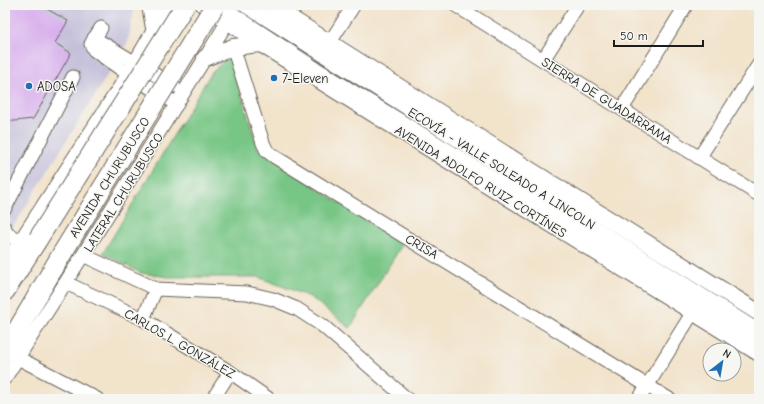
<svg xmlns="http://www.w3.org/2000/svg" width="764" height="404" viewBox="0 0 764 404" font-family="'Comic Neue',sans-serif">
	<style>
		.industrial { fill: #c5c0da }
		.green { fill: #78c686; stroke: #4a7151 }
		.building { fill: #d7aded }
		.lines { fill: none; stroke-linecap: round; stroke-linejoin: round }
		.minor-casing { stroke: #676259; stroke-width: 15 }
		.major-casing { stroke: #676259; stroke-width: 18 }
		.highway-casing { stroke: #676259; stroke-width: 21 }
		.minor { stroke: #fff; stroke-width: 13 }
		.major { stroke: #fff; stroke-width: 16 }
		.highway { stroke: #fff; stroke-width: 19 }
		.highway-bridge-casing { stroke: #676259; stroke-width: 21; stroke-linecap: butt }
		.highway-bridge { stroke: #fff; stroke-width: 19 }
		.poi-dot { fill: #1f6fb2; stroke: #f6f6f2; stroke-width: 1.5 }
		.labels { text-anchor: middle; stroke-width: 3; stroke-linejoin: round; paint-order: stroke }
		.poi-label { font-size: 13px; fill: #1c1c1c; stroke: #f6f6f2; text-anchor: start }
		.street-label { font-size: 13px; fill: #1c1c1c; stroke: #f6f6f2 }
	</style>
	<rect width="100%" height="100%" fill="#f6f6f2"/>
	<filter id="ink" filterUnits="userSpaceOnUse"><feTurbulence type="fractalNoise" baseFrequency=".025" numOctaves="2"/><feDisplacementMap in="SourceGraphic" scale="8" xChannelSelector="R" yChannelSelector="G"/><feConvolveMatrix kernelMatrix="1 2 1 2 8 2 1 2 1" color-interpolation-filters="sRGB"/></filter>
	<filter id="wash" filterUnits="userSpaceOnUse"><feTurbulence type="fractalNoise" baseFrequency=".012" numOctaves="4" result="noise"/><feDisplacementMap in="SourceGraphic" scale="16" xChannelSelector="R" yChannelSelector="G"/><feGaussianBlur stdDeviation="0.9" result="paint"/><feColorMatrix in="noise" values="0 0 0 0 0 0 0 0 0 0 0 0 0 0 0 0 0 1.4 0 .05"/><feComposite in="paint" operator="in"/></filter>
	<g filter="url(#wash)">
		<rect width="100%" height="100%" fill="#f2e3cb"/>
		<polygon class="industrial" points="5,5 135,5 128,42 5,240"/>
		<polygon class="green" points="229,56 258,148 402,245 350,328 310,297 258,277 168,277 141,273 103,253 211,73"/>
		<g id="blocks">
			<polygon class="building" points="5,5 40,5 68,21 55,43 71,53 33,119 5,122"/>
		</g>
	</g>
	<g filter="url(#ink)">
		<use href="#blocks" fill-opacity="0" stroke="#676259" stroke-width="1"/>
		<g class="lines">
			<g class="minor-casing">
				<g id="minor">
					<polyline points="223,5 233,14 312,66 759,342"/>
					<polyline points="244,5 759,331"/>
					<polyline points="455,5 759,195"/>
					<polyline points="101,28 91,44 94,50 128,74 177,104"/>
					<polyline points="94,38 174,86"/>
					<polyline points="330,42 354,5"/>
					<polyline points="233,47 263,143 267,151 275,157 669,399"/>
					<polyline points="543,60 578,5"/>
					<polyline points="622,109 686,5"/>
					<polyline points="699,158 759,64"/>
					<polyline points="5,208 73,77"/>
					<polyline points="5,228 6,232 19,242"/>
					<polyline points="83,255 156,289 247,293 273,299 297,309 323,326 407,399"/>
					<polyline points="5,264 128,74 168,5"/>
					<polyline points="66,283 143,319 230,372 269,399"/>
					<polyline points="143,319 156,289"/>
					<polyline points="18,358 97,399"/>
					<polyline points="5,378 83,255 94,237 233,13"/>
					<polyline points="213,399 230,372"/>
					<polyline points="639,399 693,312"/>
				</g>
			</g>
			<g class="major-casing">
				<g id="major">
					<polyline points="150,5 154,28"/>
					<polyline points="204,5 261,44 759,353"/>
					<polyline points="270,5 535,173 759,313"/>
					<polyline points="205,58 233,47 261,44"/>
				</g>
			</g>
			<g class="highway-casing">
				<g id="highway">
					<polyline points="5,291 38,239"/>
					<polyline points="5,351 63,252"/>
				</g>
			</g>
			<use href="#minor" class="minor"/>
			<use href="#major" class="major"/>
			<use href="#highway" class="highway"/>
			<g class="highway-bridge-casing">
				<g id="highway-bridge">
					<polyline points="38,239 185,5"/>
					<polyline points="63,252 215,5"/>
				</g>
			</g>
			<use href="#highway-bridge" class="highway-bridge"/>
		</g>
	</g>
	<g class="poi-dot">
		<circle cx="274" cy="78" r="4"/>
		<circle cx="29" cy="86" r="4"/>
	</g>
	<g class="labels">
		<g class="poi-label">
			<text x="282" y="83">7-Eleven</text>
			<text x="37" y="91">ADOSA</text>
		</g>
		<g class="street-label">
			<text transform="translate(607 100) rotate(32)" y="5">SIERRA DE GUADARRAMA</text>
			<text transform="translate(502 168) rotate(32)" y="5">ECOVÍA - VALLE SOLEADO A LINCOLN</text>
			<text transform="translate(109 177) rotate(-58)" y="5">AVENIDA CHURUBUSCO</text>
			<text transform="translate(481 181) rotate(32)" y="5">AVENIDA ADOLFO RUIZ CORTÍNES</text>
			<text transform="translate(123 192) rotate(-58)" y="5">LATERAL CHURUBUSCO</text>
			<text transform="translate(422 246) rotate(31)" y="5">CRISA</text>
			<text transform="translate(180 343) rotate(30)" y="5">CARLOS L. GONZÁLEZ</text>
		</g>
	</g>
	<rect width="764" height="404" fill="none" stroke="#f6f6f2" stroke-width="20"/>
	<g transform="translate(722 362) rotate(31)"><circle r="19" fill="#f6f6f2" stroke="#9f9f9c"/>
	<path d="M0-3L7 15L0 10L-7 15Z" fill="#1f6fb2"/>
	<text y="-6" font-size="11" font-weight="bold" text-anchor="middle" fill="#1c1c1c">N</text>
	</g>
	<path d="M614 40v6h89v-6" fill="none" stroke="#1c1c1c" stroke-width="2"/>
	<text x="620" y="40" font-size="12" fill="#1c1c1c" stroke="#f6f6f2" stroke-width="3" paint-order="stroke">50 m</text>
</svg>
